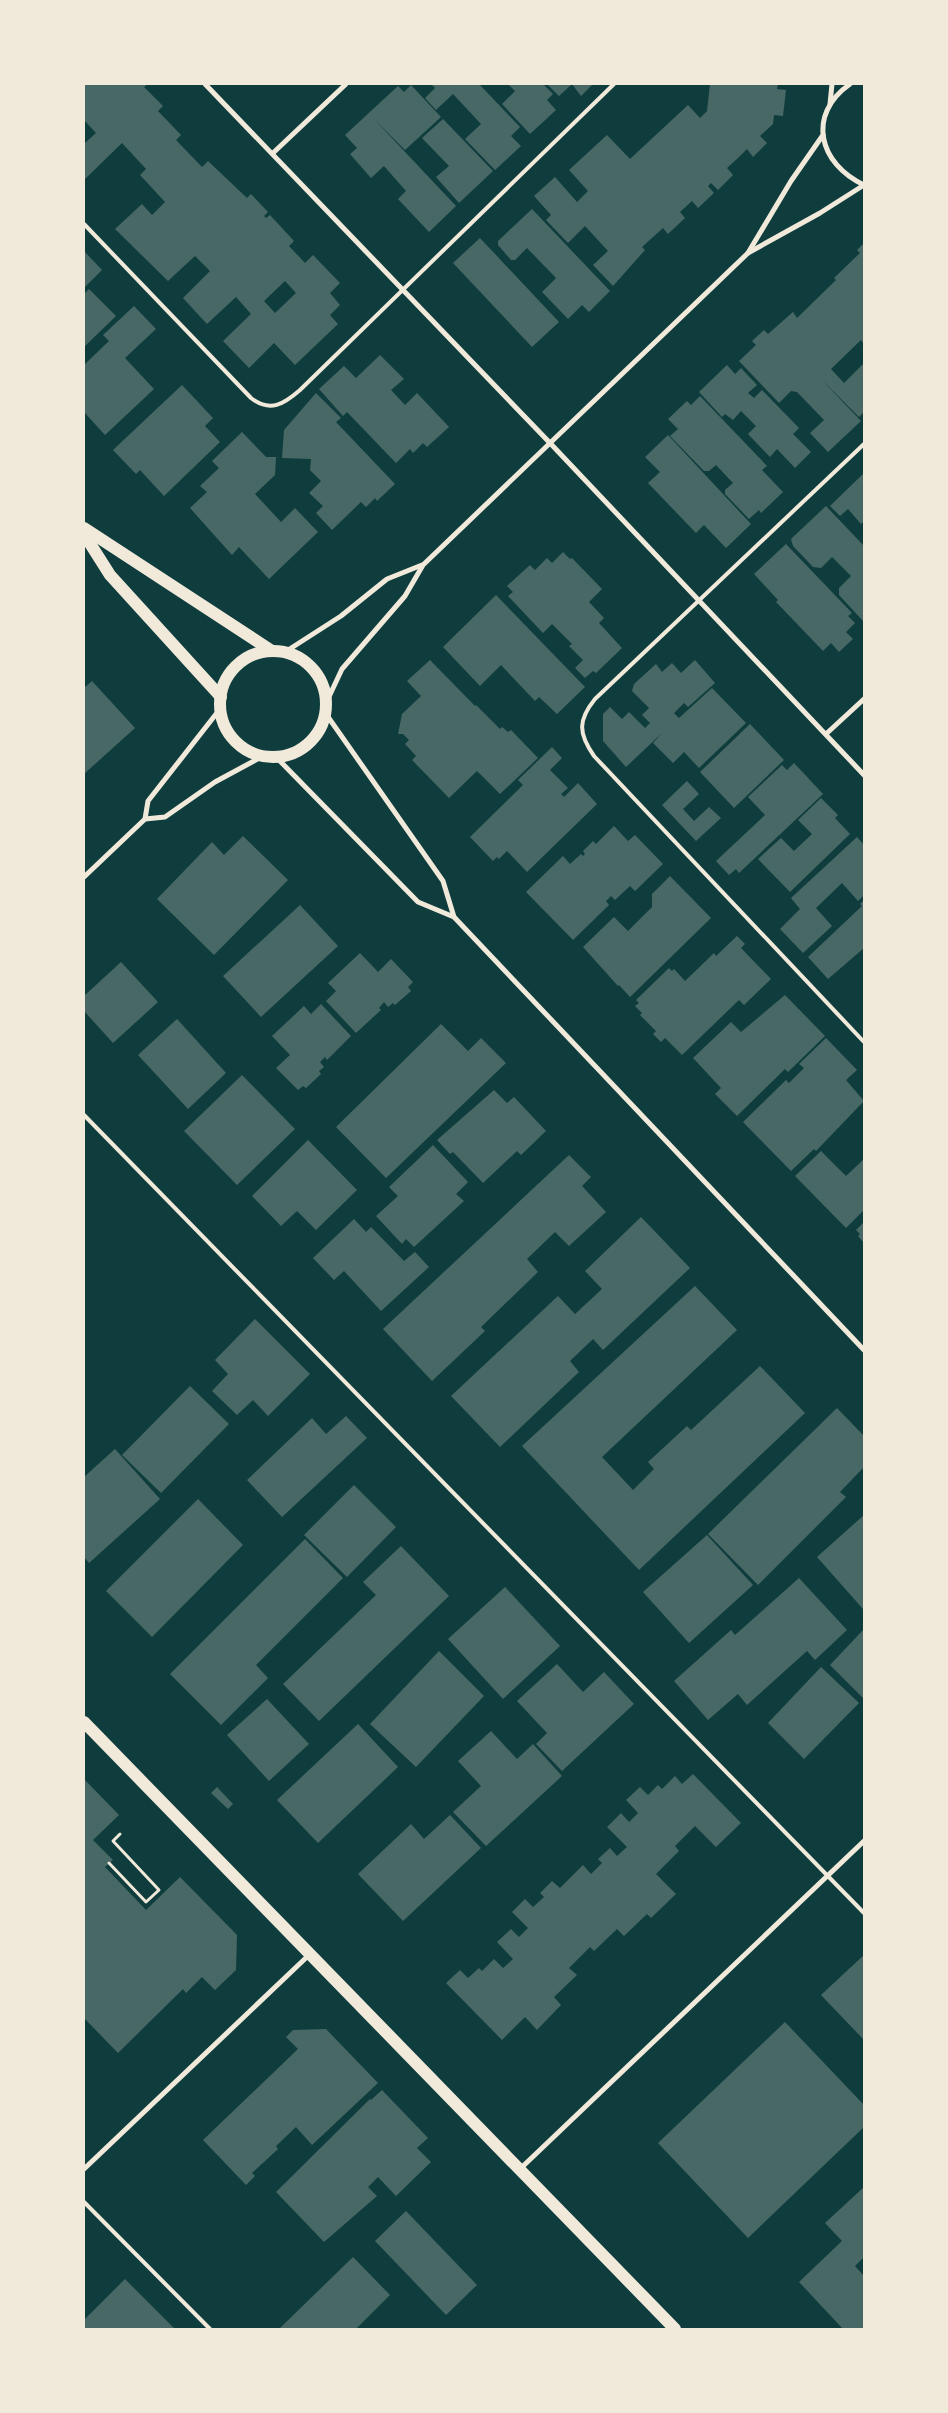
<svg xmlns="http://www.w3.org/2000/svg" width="948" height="2413" viewBox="0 0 948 2413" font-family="Quicksand,sans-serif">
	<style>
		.building { fill: #486865; fill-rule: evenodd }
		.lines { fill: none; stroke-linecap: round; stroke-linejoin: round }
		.path { stroke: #f1e9da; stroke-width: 3 }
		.service { stroke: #f1e9da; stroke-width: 4 }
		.minor { stroke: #f1e9da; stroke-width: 5 }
		.primary { stroke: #f1e9da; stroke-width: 12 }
	</style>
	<rect width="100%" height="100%" fill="#0f3d3e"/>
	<g class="building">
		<path d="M84,84H148L144,87L163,106L158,111L181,135L176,140L202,167L208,161L247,198L251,194L268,212L264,216L266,218L270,215L294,241L289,246L305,263L313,255L340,283L330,293L340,305L330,315L338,324L295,365L274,343L249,368L223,341L251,314L236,297L207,324L183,298L210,271L195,256L168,281L115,229L142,204L152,215L165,202L140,175L146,169L122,143L84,180V141L85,143L96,133L84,120ZM285,281L296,293L275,313L264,301Z"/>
		<polygon points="431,84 479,84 520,127 511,136 521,146 495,170 465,139 481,124 453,94 436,110 425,98 435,88"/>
		<polygon points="508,84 543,84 553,94 547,100 556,110 530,134 502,104 515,91"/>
		<polygon points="547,84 593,84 581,96 572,84 559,96"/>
		<polygon points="710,84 778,84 777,89 786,90 783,116 774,115 773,124 760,136 767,143 753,157 747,149 738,158 727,168 733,175 718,190 711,183 708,186 714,193 698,208 692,201 680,212 685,218 668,234 663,228 642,247 645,250 613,286 593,265 608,251 585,226 568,243 546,220 551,215 534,196 555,177 577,202 588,191 569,170 607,135 630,159 688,105 700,118 707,111"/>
		<polygon points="411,85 441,117 405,150 374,119 456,206 429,232 398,199 406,191 384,166 371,178 350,154 357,148 345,135 398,86 404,92"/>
		<polygon points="443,119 493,171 459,203 436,177 449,166 422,138"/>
		<polygon points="532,209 610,291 589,312 582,305 568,319 542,292 556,278 527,248 515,260 511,260 498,245 498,241"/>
		<polygon points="480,238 559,322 532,347 453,263"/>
		<polygon points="864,243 864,344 861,340 831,369 844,383 864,363 864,412 859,417 820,378 861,421 828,452 810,433 824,420 797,392 791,391 779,403 739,361 756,345 752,341 764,330 768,334 793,312 797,318 836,280 834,278 860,253 857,250"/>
		<polygon points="84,251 102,270 84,288"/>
		<polygon points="89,289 116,316 84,347 84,294"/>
		<polygon points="134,306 156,329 125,358 154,389 105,435 84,412 84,365 109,341 103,335"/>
		<polygon points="380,355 404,379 391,390 405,405 417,393 449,427 427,447 423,443 413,453 410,449 396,463 347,412 343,416 319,389 344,366 356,378"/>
		<polygon points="727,365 735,374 741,368 757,385 748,393 754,398 762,390 799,428 793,434 811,452 795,468 777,449 770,457 748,434 756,426 741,411 733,420 725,414 722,417 699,392"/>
		<polygon points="182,385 213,418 205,426 220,442 164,496 140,470 136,474 113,450"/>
		<polygon points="316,393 341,418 336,422 395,484 377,501 375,498 366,507 361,502 332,530 316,513 323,506 309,493 321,481 310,470 311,459 282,458 284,430"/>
		<polygon points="700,396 767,466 762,470 783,492 761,513 759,510 749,519 725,494 725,490 733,483 716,465 709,471 704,471 670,436 678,429 668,419 687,401 691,405"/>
		<polygon points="242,432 266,457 276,457 275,475 255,494 281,522 295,508 318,532 269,579 239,547 232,555 190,508 207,492 200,486 219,468 212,461"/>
		<polygon points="668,435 751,524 726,548 704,525 696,533 648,483 660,472 645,457"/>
		<polygon points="864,473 864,521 861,524 848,509 840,516 830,506"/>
		<polygon points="826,506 864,546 864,622 839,595 839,588 851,576 832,557 821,568 813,567 793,546 791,539"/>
		<polygon points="786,544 852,613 848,616 855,623 846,632 853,639 839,652 831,643 823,651 776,602 778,600 754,574"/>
		<polygon points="563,552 570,559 572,558 602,589 589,602 604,618 599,623 622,648 596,673 593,671 585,678 575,668 583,660 569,646 572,644 552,624 543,633 508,596 513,592 507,586 530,565 535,570 547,558 552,563"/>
		<polygon points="496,595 585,687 557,714 539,697 535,701 501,665 480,686 443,647"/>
		<polygon points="430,660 475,706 476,705 500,729 502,727 508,732 511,730 538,758 500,794 477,771 449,798 412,760 416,756 405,744 409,740 403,734 398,734 402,714 421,696 407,681"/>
		<polygon points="695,660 715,683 688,707 684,703 674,713 679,718 712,688 746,723 699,768 684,752 673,763 653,743 662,733 626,767 603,741 603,714 610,707 622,719 629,712 645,728 650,723 642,715 649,708 632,691 634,684 656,664 662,672 672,663 681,673"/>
		<polygon points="92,681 135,728 84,774 84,688"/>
		<polygon points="750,724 784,760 734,808 700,772"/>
		<polygon points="552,747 562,758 550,770 568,788 561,794 564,797 578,783 597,804 527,872 507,851 499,859 497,857 493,861 470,837 523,785 518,780"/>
		<polygon points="794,763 823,794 739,873 736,869 729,875 716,861 765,815 748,797 782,765 787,770"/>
		<polygon points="687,781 699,794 683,809 694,821 709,807 721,818 696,841 662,805"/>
		<polygon points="821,798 838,815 835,818 850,834 790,892 758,859 781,838 794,851 812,834 798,820"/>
		<polygon points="614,826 628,841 635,835 663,864 635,891 630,886 615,900 611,896 606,901 609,905 573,940 526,892 563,856 570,864 581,854 583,856 585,854 583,851 593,841 596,844"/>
		<polygon points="243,836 288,880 214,955 157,899 212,842 224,855"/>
		<polygon points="857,837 864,845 864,895 858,901 842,883 816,908 832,926 803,953 780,929 800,909 791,898"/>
		<polygon points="670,876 711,918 630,997 619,985 618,986 583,947 614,917 628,931 652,907 652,894"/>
		<polygon points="864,900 864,948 828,979 808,957 862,906 860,904"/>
		<polygon points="300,905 338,946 261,1017 223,976"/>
		<polygon points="737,936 745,944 741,948 771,979 744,1005 739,1000 682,1055 665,1038 661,1042 653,1034 656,1031 640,1015 642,1013 635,1006 639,1003 636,1000 669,968 672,971 674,969 685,981 714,953 716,956"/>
		<polygon points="360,953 378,972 391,959 413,982 408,987 411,991 395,1005 393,1003 388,1007 384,1002 379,1008 381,1010 356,1033 326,1001 336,991 328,983"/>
		<polygon points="121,962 158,1002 113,1043 84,1011 84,996"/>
		<polygon points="785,995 825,1036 788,1072 785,1069 737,1116 715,1094 721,1088 693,1058 731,1022 741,1032"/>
		<polygon points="321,1004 351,1036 327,1060 325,1057 320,1062 324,1067 319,1071 321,1074 306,1088 303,1086 298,1090 276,1068 290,1055 272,1036 304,1006 311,1014"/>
		<polygon points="177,1019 226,1073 188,1109 138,1055"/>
		<polygon points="441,1024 468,1051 481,1038 506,1063 386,1178 336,1127"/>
		<polygon points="826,1038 857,1070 846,1080 864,1101 816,1151 814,1149 791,1171 743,1122 786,1080 789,1083 804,1068 799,1064"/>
		<polygon points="242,1075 295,1129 237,1185 184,1131"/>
		<polygon points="494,1090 507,1103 514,1097 546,1131 521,1155 517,1151 483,1183 453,1152 450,1154 437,1140"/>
		<polygon points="308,1140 357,1190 316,1230 297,1211 281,1226 252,1196"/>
		<polygon points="433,1145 468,1182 456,1194 464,1201 414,1247 406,1239 402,1244 376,1216 398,1196 389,1187"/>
		<polygon points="821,1151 846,1176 864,1159 864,1210 846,1228 795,1176"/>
		<polygon points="569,1155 591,1177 582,1186 606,1212 569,1246 555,1232 527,1259 538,1272 481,1327 485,1331 432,1381 383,1329"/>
		<polygon points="641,1217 690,1268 603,1350 593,1339 570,1361 579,1372 500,1447 451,1396 558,1296 575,1314 602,1289 585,1271"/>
		<polygon points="354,1219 366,1232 371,1227 404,1261 415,1252 429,1267 381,1311 344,1271 334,1280 313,1258"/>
		<polygon points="864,1222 864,1243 858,1236 860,1234 856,1230"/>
		<polygon points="695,1286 737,1330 602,1457 633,1490 654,1469 648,1462 687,1426 691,1430 760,1366 805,1413 639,1570 522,1446"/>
		<polygon points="255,1319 310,1374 268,1416 253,1400 237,1415 212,1391 228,1374 215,1360"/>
		<polygon points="190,1386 229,1424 161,1493 122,1455"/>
		<polygon points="837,1408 864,1436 864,1467 840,1492 846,1497 758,1585 708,1534"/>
		<polygon points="346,1416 367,1438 282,1517 247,1480 312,1418 326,1434"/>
		<polygon points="115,1449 160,1499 89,1563 84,1557 84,1477"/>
		<polygon points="354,1485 396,1527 347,1577 304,1535"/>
		<polygon points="198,1499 243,1545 152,1637 106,1591"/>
		<polygon points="864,1515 864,1608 863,1609 817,1557"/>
		<polygon points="707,1535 753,1585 689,1643 643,1592"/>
		<polygon points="305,1539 343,1578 256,1665 268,1678 221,1725 170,1674"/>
		<polygon points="401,1546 449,1596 319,1721 283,1684 376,1595 363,1582"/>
		<polygon points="799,1578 847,1630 815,1660 807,1651 747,1705 738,1694 708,1720 674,1681 731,1630 735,1635"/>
		<polygon points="505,1587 560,1646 503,1699 448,1639"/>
		<polygon points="864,1629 864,1699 830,1665"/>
		<polygon points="439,1651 484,1696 416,1767 370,1724"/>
		<polygon points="557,1664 583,1692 604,1672 634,1704 562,1771 536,1744 547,1733 517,1701"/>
		<polygon points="821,1667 859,1703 804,1759 768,1723"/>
		<polygon points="267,1699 309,1744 269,1781 227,1735"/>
		<polygon points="358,1724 398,1767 318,1843 277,1800"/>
		<polygon points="491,1731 517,1759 533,1744 562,1776 486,1846 453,1812 481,1786 458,1761"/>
		<polygon points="693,1774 741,1823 716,1847 695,1826 675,1846 679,1851 656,1874 676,1894 651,1918 647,1914 624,1936 617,1929 594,1951 590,1947 569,1968 577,1975 554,1997 561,2005 537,2030 525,2017 502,2040 446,1983 460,1970 468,1978 479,1968 482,1971 494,1959 503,1968 513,1959 497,1942 511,1929 519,1937 528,1928 512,1912 525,1899 533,1907 544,1897 540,1893 552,1881 560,1888 583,1865 591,1874 602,1863 598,1859 610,1848 617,1856 627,1847 607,1827 621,1813 629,1822 638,1813 626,1800 640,1787 648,1795 658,1785 662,1789 675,1776 682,1784"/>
		<polygon points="84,1779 119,1815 93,1840 113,1860 105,1867 146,1910 180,1877 237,1935 236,1970 215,1990 202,1977 186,1993 183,1989 118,2053 84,2018"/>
		<polygon points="217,1787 233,1804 228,1809 211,1793"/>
		<polygon points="450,1815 481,1848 403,1921 358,1874 411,1824 424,1839"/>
		<polygon points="864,1955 864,2040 821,1995"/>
		<polygon points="785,2022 864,2105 864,2127 748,2238 658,2143"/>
		<polygon points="326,2029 378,2083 312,2145 296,2127 276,2146 278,2149 252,2173 255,2176 246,2185 203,2140 298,2049 286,2037 293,2030"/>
		<polygon points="382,2090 428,2138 417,2148 431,2162 396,2196 378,2177 368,2187 377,2196 324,2242 276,2192 370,2099 371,2100"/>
		<polygon points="864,2187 864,2257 855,2266 864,2276 864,2329 843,2329 799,2282 842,2241 825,2223"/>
		<polygon points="406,2211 477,2285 446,2315 375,2241"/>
		<polygon points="353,2257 390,2295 356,2329 279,2329"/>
		<polygon points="125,2279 175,2329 84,2329 84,2320"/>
	</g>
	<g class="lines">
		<polyline class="path" points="109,1863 146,1902 159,1890 113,1841 120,1834"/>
		<g class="service">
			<path d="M84,224L251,398C270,413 284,404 300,390L614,84"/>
			<path d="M864,444L595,699C578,720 578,733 594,756L864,1042"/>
			<polyline points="84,1115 864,1913"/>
			<polyline points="84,2202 210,2329"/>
		</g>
		<g class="minor">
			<polyline points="205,84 550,443 864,775"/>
			<path d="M850,84C806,115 819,164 864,185"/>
			<polyline points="830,104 832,84"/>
			<polyline points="273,153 346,84"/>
			<polyline points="748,253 820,213 864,185"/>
			<polyline points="285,652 341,616 387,579 422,565"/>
			<polyline points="327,701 342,669 405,596 423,565 748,253 791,181 823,135"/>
			<polyline points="326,714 443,881 454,917"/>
			<polyline points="826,734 864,699"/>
			<polyline points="276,757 418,902 454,917 864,1350"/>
			<polyline points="145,819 165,817 215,782 263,756"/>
			<polyline points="84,877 145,819 148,801 220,709"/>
			<polyline points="84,2169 310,1954"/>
			<polyline points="520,2169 864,1841"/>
		</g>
		<g class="primary">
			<polyline points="84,528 272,651"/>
			<polyline points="84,534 110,575 221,697"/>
			<circle cx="273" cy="704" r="53"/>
			<polyline points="84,1722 675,2329"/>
		</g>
	</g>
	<rect width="948" height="2413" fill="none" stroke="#f1e9da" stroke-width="170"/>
</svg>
